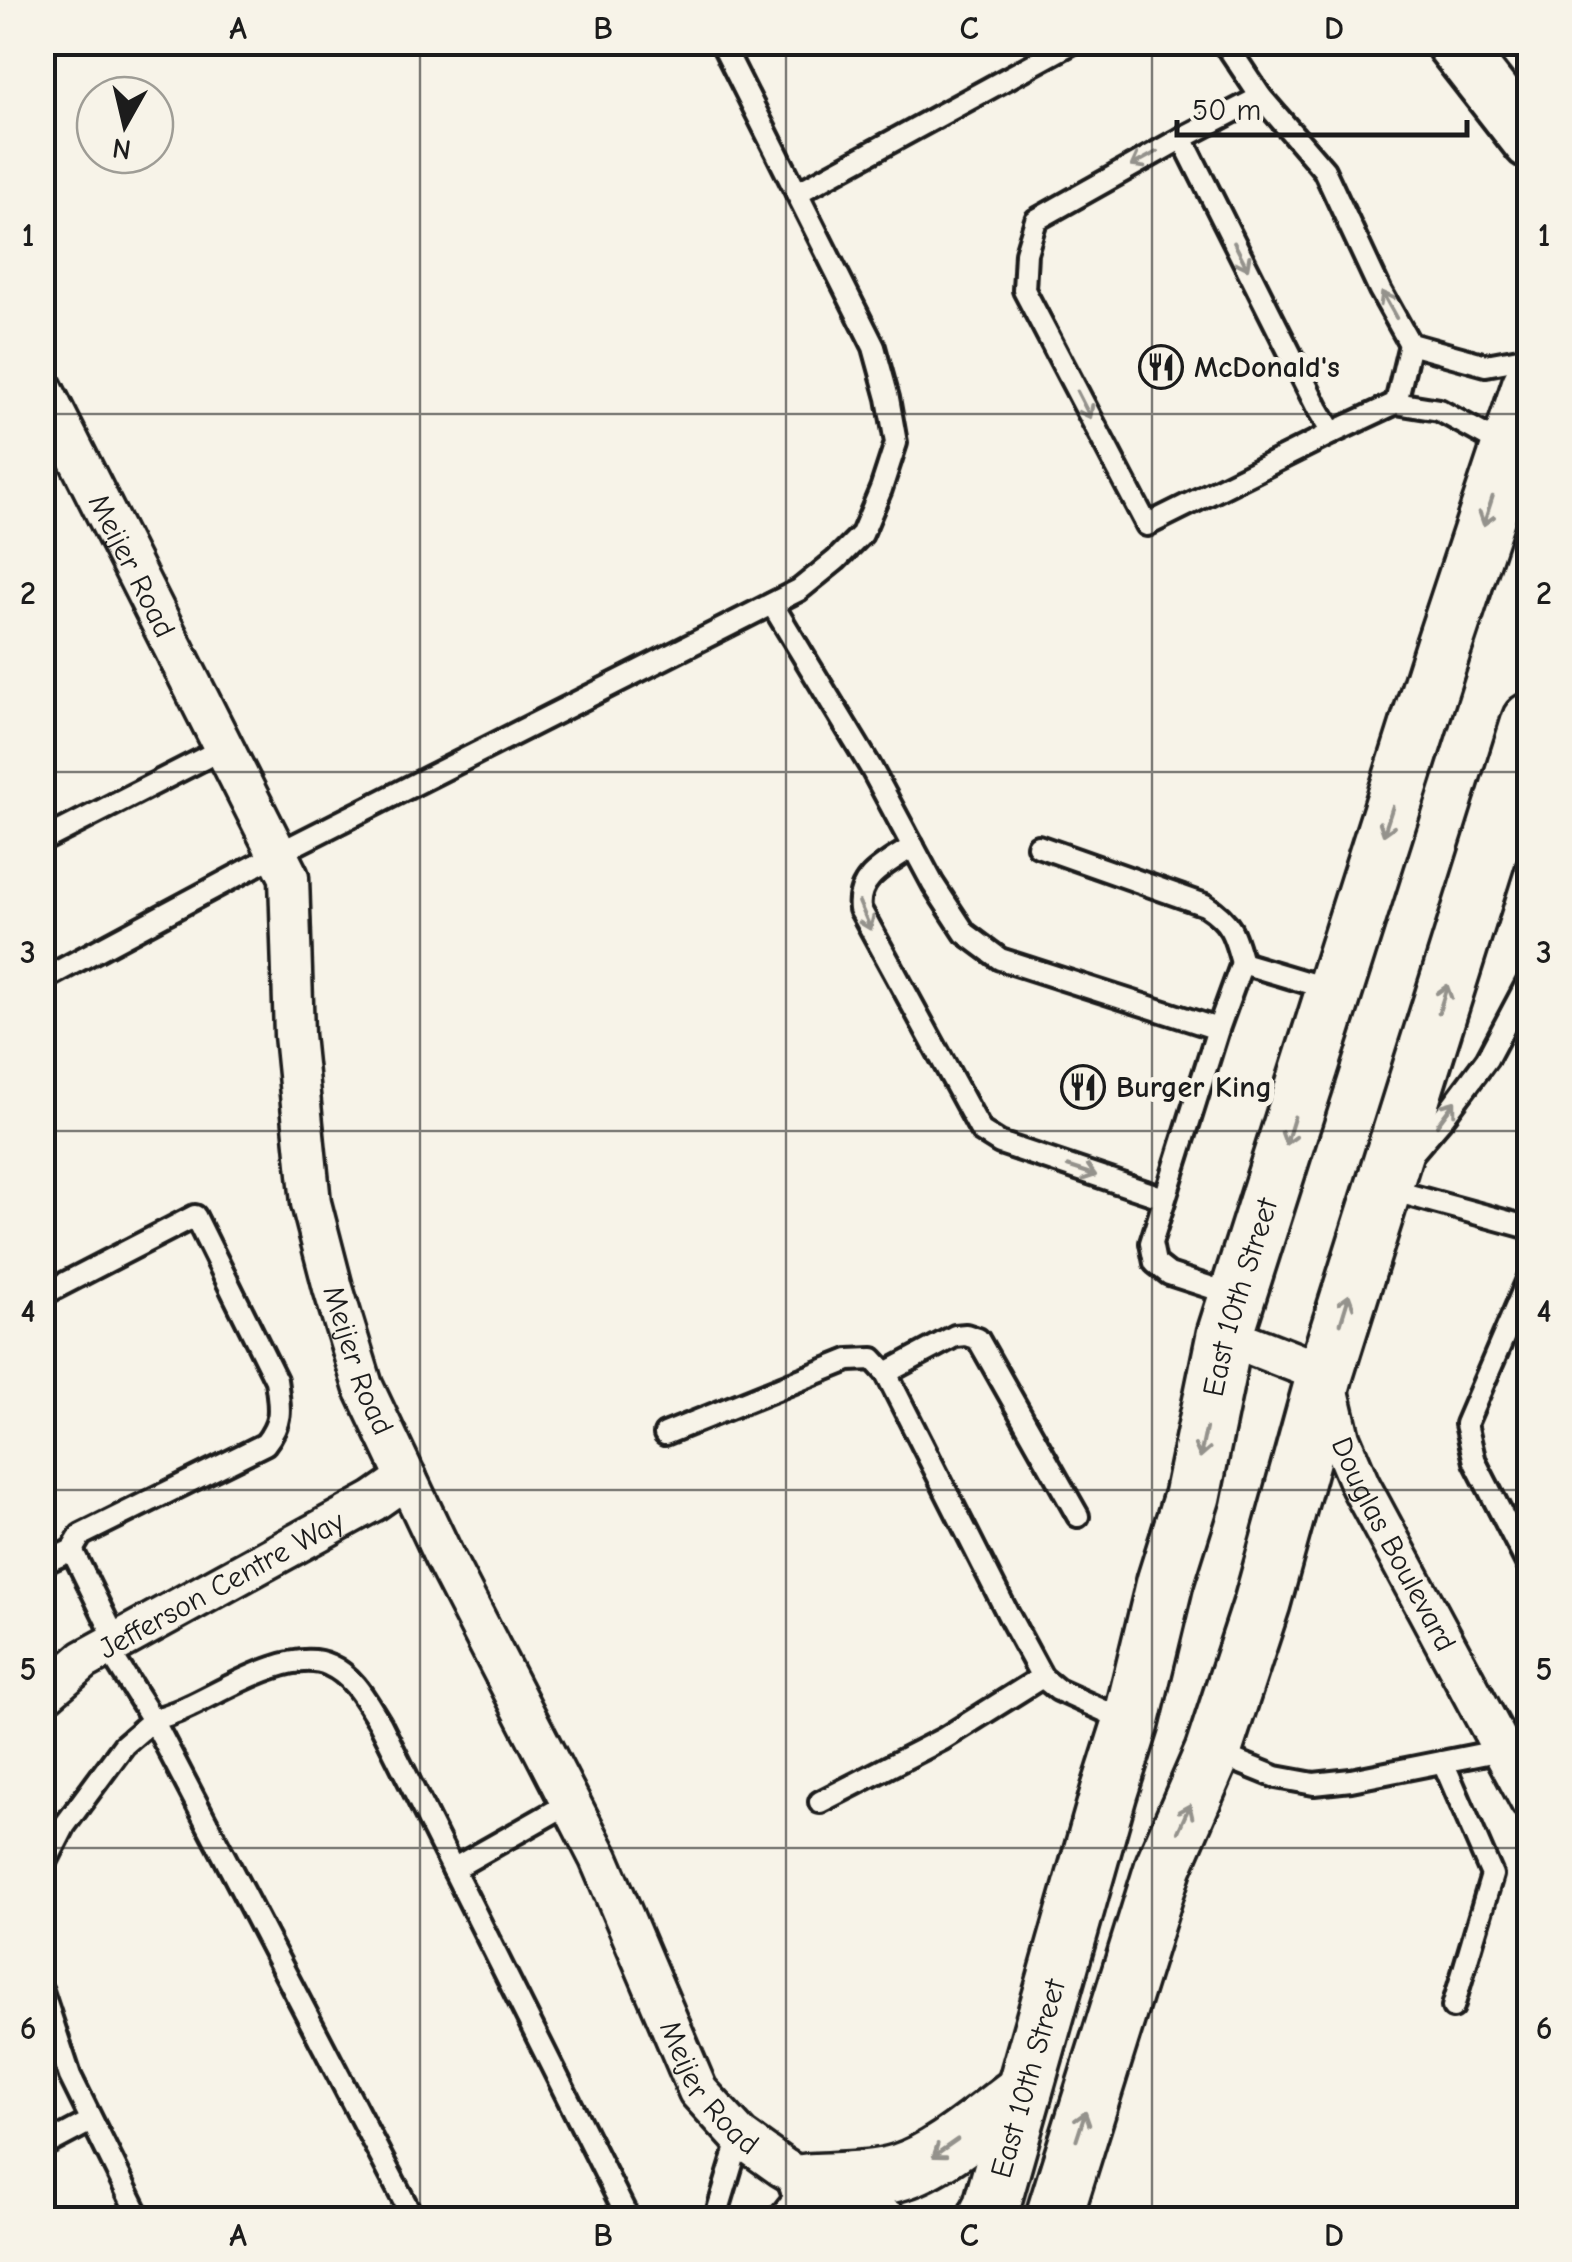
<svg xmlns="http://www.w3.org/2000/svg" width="1572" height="2262" viewBox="0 0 1572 2262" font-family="'Comic Neue',sans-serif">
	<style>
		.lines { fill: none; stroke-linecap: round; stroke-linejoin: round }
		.service-casing { stroke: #1c1c1c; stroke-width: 28 }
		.minor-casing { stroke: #1c1c1c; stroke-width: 45 }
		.secondary-casing { stroke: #1c1c1c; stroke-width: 60 }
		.primary-casing { stroke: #1c1c1c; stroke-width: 62 }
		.service { stroke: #f7f3e8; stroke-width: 20 }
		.minor { stroke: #f7f3e8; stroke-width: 38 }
		.secondary { stroke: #f7f3e8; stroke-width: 52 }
		.primary { stroke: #f7f3e8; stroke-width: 55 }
		.oneway { stroke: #94928c }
		.grid { fill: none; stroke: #1c1c1c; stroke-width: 2.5; stroke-opacity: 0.55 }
		.labels { text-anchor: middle; stroke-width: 10; stroke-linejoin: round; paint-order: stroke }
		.poi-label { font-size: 30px; font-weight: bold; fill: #1c1c1c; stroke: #f7f3e8; text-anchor: start }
		.street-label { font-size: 30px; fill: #1c1c1c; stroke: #f7f3e8 }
		.neatline { fill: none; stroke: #1c1c1c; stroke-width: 4 }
		.grid-label { font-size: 32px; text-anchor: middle; font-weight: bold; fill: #1c1c1c }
	</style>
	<rect width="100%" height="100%" fill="#f7f3e8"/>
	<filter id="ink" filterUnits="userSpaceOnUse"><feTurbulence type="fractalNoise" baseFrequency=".01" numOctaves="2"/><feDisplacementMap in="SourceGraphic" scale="20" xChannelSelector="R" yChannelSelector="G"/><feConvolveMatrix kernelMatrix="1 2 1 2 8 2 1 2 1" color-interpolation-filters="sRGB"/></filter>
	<g filter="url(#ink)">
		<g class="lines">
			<g class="service-casing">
				<g id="service">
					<polyline points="1222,42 1229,49 1261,97 1324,170 1380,290 1410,344 1486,365 1530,357"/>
					<polyline points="1261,97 1182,138 1036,220 1026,253 1024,290 1147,525 1332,433"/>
					<polyline points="1182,138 1318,409 1332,433 1396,403 1439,410 1508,448"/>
					<polyline points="797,193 1074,42"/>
					<polyline points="1396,403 1410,344"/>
					<polyline points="772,604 870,766 933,884 965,933 1000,959 1218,1029"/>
					<polyline points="42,841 224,748"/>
					<path d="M913,846C888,864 856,876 860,909L981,1131L1000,1143L1164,1198"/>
					<path d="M1038,846L1205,905C1231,922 1234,933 1242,963"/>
					<polyline points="42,980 277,854 799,590 836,560 862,534 881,489 896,443 888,398 874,347 721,42"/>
					<polyline points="1413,1153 1443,1118 1487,1059 1530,978"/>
					<polyline points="1387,1189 1530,1228"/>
					<polyline points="1530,1275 1466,1424 1475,1462 1530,1569"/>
					<path d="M42,1295L195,1216L276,1380C280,1408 283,1421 265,1444L81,1535L72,1550"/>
					<polyline points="1234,1295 1169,1274 1155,1263 1151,1243 1218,1029 1242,963 1332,990"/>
					<polyline points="886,1373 955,1336 966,1335 978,1339 1078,1516"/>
					<polyline points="665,1434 849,1360 873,1359 886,1373 1009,1616 1042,1677 1058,1690 1129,1722"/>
					<polyline points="42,1564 72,1550 117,1642"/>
					<path d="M107,1647L153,1720C165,1716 178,1712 190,1706C223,1691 292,1647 329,1665C354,1676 366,1701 380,1723L629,2220"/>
					<polyline points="1214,1752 1276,1777 1314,1784 1351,1780 1502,1750 1530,1736"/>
					<polyline points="1443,1762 1492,1875 1453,2007"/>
					<polyline points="820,1802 943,1739 1042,1677"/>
					<polyline points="453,1869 571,1802"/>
					<polyline points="42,1870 65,1825 124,1745 153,1720 414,2220"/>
					<polyline points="42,1991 70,2076 141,2220"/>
					<polyline points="42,2147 91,2121"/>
					<polyline points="715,2220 740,2137"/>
					<polyline points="777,2220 807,2182"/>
				</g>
			</g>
			<g class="minor-casing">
				<g id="minor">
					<path id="s1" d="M42,387L289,877L294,1035L311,1203L333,1288L363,1386L444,1557L599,1858L698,2091L740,2137L782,2167L807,2182L888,2220"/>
					<path id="s2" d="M1225,1335L1325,1374L1340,1438L1360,1485L1530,1801"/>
					<path id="s3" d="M42,1696L84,1660L374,1501L407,1478"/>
				</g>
			</g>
			<g class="secondary-casing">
				<polyline id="secondary" points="1452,42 1530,142"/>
			</g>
			<g class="primary-casing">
				<g id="primary">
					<path d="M807,2182C838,2180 871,2181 900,2172C942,2159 988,2117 1024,2091"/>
					<path id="s4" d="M985,2220L991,2208L1109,1792L1131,1723L1165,1582L1192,1496L1225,1335L1443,648L1530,386"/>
					<polyline points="1053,2220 1164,1865 1213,1752 1262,1603 1325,1374 1530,721"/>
				</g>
			</g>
			<use href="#service" class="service"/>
			<use href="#minor" class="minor"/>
			<use href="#secondary" class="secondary"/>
			<use href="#primary" class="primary"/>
		</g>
		<defs><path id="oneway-shaft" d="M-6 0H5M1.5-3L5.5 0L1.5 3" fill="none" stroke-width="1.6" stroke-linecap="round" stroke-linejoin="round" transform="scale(2.5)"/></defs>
		<g class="oneway">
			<use href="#oneway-shaft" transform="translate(1144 159) rotate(151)"/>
			<use href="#oneway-shaft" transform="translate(1241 256) rotate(63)"/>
			<use href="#oneway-shaft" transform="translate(1389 305) rotate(-119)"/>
			<use href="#oneway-shaft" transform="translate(1084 405) rotate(63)"/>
			<use href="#oneway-shaft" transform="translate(1488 511) rotate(108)"/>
			<use href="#oneway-shaft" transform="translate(1388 821) rotate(108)"/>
			<use href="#oneway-shaft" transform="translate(865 916) rotate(67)"/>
			<use href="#oneway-shaft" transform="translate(1443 999) rotate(-73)"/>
			<use href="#oneway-shaft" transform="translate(1446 1113) rotate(-53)"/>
			<use href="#oneway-shaft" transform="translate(1290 1131) rotate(107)"/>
			<use href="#oneway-shaft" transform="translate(1082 1171) rotate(18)"/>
			<use href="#oneway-shaft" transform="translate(1345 1309) rotate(-73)"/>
			<use href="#oneway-shaft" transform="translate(1203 1443) rotate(102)"/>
			<use href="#oneway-shaft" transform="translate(1184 1818) rotate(-66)"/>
			<use href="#oneway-shaft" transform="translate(1081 2126) rotate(-72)"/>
			<use href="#oneway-shaft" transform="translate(945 2148) rotate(145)"/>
		</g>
	</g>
	<path class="grid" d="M420,42V2220M786,42V2220M1152,42V2220M42,414H1530M42,772H1530M42,1131H1530M42,1490H1530M42,1848H1530"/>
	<defs>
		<g id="restaurant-ring" transform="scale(2.25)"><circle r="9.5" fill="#f7f3e8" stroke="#1c1c1c" stroke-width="1.5"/><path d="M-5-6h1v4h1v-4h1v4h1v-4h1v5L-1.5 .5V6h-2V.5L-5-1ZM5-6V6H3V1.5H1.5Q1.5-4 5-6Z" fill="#1c1c1c"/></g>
	</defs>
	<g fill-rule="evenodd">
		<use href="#restaurant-ring" x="1161" y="367"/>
		<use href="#restaurant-ring" x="1083" y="1087"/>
	</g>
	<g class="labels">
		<g class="poi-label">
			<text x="1194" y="377">McDonald's</text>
			<text x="1116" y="1097">Burger King</text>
		</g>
		<g class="street-label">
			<text dy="10" stroke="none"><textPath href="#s1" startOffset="200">Meijer Road</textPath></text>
			<text dy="10" stroke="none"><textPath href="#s4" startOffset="958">East 10th Street</textPath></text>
			<text dy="10" stroke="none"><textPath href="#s1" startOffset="1040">Meijer Road</textPath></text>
			<text dy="10" stroke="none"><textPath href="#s2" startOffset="292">Douglas Boulevard</textPath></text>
			<text dy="10" stroke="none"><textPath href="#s3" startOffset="212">Jefferson Centre Way</textPath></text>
			<text dy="10" stroke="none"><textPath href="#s4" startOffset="148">East 10th Street</textPath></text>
			<text dy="10" stroke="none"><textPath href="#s1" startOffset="1850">Meijer Road</textPath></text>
		</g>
	</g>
	<rect width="1572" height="2262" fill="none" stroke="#f7f3e8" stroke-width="110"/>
	<g transform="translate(125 125) rotate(188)"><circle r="48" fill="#f7f3e8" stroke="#9f9d96" stroke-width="2.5"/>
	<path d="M0-8L18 38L0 25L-18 38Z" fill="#1c1c1c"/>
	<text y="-15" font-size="28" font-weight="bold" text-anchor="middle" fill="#1c1c1c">N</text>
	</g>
	<path d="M1177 120v15h290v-15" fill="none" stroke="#1c1c1c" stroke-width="5"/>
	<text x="1192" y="120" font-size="30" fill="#1c1c1c" stroke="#f7f3e8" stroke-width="8" paint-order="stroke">50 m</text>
	<rect x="55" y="55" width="1462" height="2152" class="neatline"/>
	<g class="grid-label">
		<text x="238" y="39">A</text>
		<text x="603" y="39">B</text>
		<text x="969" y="39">C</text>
		<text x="1334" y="39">D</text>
		<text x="28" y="246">1</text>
		<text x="1544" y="246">1</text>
		<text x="28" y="604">2</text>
		<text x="1544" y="604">2</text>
		<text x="28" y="963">3</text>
		<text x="1544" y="963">3</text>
		<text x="28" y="1322">4</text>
		<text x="1544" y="1322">4</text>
		<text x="28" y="1680">5</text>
		<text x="1544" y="1680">5</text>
		<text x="28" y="2039">6</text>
		<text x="1544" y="2039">6</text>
		<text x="238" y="2246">A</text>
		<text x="603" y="2246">B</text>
		<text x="969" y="2246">C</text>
		<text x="1334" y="2246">D</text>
	</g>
</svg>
